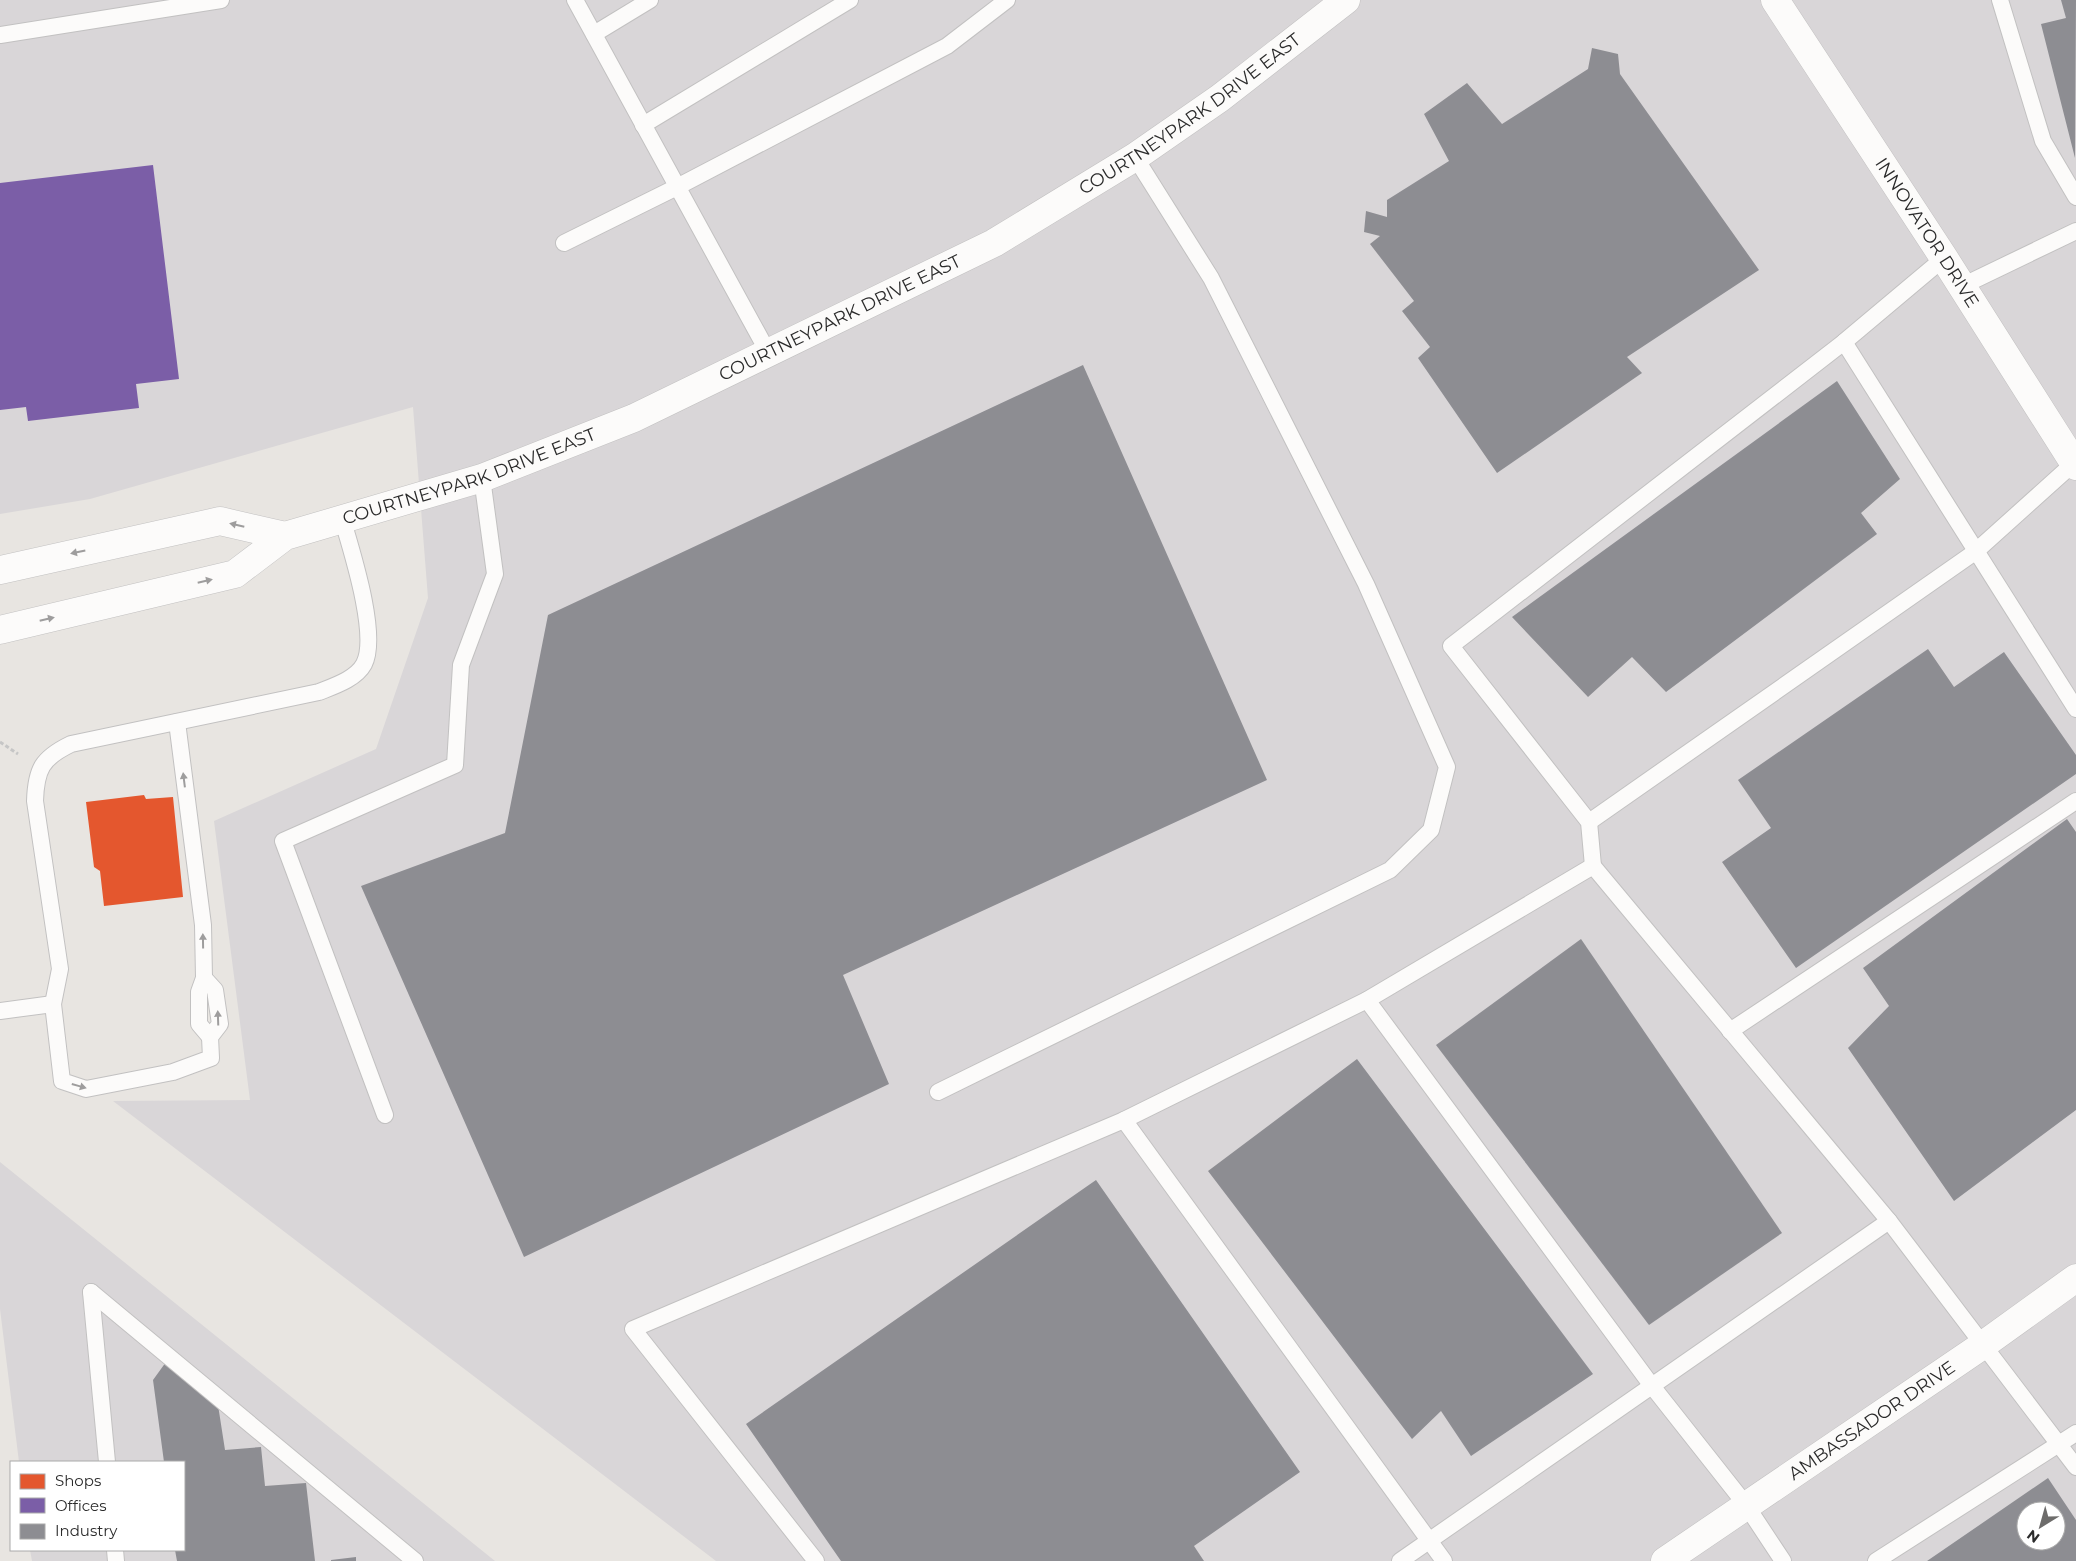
<svg xmlns="http://www.w3.org/2000/svg" width="2076" height="1561" viewBox="0 0 2076 1561" font-family="Montserrat,sans-serif">
	<style>
		.industrial { fill: #d9d6d8; fill-rule: evenodd }
		.shops { fill: #e4572e }
		.offices { fill: #7b5ea7 }
		.industry { fill: #8d8d92; fill-rule: evenodd }
		.lines { fill: none; stroke-linecap: round; stroke-linejoin: round }
		.lane-casing { stroke: #c2c1c1; stroke-width: 18 }
		.street-casing { stroke: #c2c1c1; stroke-width: 29 }
		.secondary-casing { stroke: #c2c1c1; stroke-width: 29 }
		.path { stroke: #c6c6c6; stroke-width: 3; stroke-dasharray: 4 2.5; stroke-linecap: butt }
		.lane { stroke: #fcfbfa; stroke-width: 16 }
		.street { stroke: #fcfbfa; stroke-width: 28 }
		.secondary { stroke: #fcfbfa; stroke-width: 28 }
		.oneway { fill: #9e9d9d }
		.labels { text-anchor: middle; stroke-width: 5; stroke-linejoin: round; paint-order: stroke }
		.street-label { font-size: 18px; fill: #2b2b2b; stroke: #fff }
	</style>
	<rect width="100%" height="100%" fill="#e8e5e1"/>
	<g class="industrial">
		<path d="M0,0H2076V1561H716L113,1101L250,1100L214,821L376,749L428,598L413,407L90,499L0,514ZM2026,1511H2056V1541H2026Z"/>
		<polygon points="0,1162 495,1561 32,1561 30,1550 184,1550 184,1462 19,1462 0,1309"/>
	</g>
	<polygon class="shops" points="144,795 146,799 173,797 183,897 104,906 100,871 94,867 86,802"/>
	<polygon class="offices" points="153,165 179,379 136,384 139,408 28,421 26,407 0,410 0,183"/>
	<g class="industry">
		<polygon points="2061,0 2076,0 2075,158 2041,24 2066,18"/>
		<polygon points="1592,48 1618,54 1620,74 1759,270 1627,357 1642,373 1497,473 1418,358 1430,347 1402,311 1414,301 1370,244 1380,236 1364,232 1366,211 1387,217 1387,200 1449,161 1424,114 1467,83 1502,124 1588,69"/>
		<polygon points="1083,365 1267,780 843,975 889,1084 524,1257 361,886 505,833 548,615"/>
		<polygon points="1837,381 1900,479 1861,513 1877,534 1666,692 1632,657 1588,697 1512,617"/>
		<polygon points="1928,649 1954,687 2004,652 2076,755 2076,774 1796,968 1722,862 1771,828 1738,780"/>
		<polygon points="2067,819 2076,832 2076,1110 1954,1201 1848,1048 1889,1006 1863,968"/>
		<polygon points="1581,939 1782,1233 1649,1325 1436,1045"/>
		<polygon points="1357,1059 1593,1374 1471,1456 1441,1411 1412,1439 1208,1171"/>
		<polygon points="1096,1180 1300,1472 1194,1546 1204,1561 841,1561 746,1424"/>
		<polygon points="166,1362 218,1405 225,1450 261,1447 265,1486 306,1483 315,1561 177,1561 175,1550 184,1550 184,1462 164,1462 153,1380"/>
		<path d="M2048,1478L2076,1520V1561H1927ZM2026,1511H2056V1541H2026Z"/>
		<polygon points="356,1557 356,1561 331,1561 331,1560"/>
	</g>
	<g class="lines">
		<g class="lane-casing">
			<g id="lane">
				<polyline points="575,0 769,354"/>
				<polyline points="2000,0 2043,141 2076,197"/>
				<polyline points="594,34 650,0"/>
				<polyline points="0,35 221,0"/>
				<polyline points="643,125 850,0"/>
				<polyline points="564,243 677,187 947,46 1007,0"/>
				<polyline points="1962,286 2076,231"/>
				<polyline points="1844,342 2076,709"/>
				<polyline points="177,722 203,925 204,978 199,992 199,1024 210,1037"/>
				<polyline points="1589,822 1975,552 2074,463"/>
				<polyline points="1593,866 1589,822 1451,646 1844,342 1944,258"/>
				<path d="M204,978L215,990L220,1024L210,1037L211,1058L173,1072L86,1089L62,1081L53,1004L60,969L35,801C36,769 42,758 71,744L319,692C334,686 356,679 364,664C379,635 351,549 342,518"/>
				<polyline points="1367,1000 1652,1386 1746,1505 1783,1561"/>
				<polyline points="0,1011 53,1004"/>
				<polyline points="1730,1031 2076,801"/>
				<polyline points="938,1092 1390,870 1431,830 1447,767 1366,584 1211,278 1135,157"/>
				<polyline points="385,1115 283,841 455,765 461,665 495,574 482,478"/>
				<polyline points="1124,1120 1367,1000 1593,866 1889,1221 2076,1467"/>
				<polyline points="91,1292 415,1561"/>
				<polyline points="91,1292 107,1462"/>
				<polyline points="115,1550 116,1561"/>
				<polyline points="816,1561 633,1329 1124,1120 1444,1561"/>
				<polyline points="1400,1561 1889,1221"/>
				<polyline points="1876,1561 2076,1433"/>
			</g>
		</g>
		<g class="street-casing">
			<g id="street">
				<path id="s1" d="M1775,0L1944,258L2076,466"/>
				<path id="s2" d="M1665,1561L1983,1345L2076,1278"/>
			</g>
		</g>
		<g class="secondary-casing">
			<g id="secondary">
				<polyline points="0,570 220,521 285,536"/>
				<path id="s3" d="M0,630L235,574L285,536L482,478L634,418L994,243L1135,157L1220,98L1346,0"/>
			</g>
		</g>
		<polyline class="path" points="0,742 18,754"/>
		<use href="#lane" class="lane"/>
		<use href="#street" class="street"/>
		<use href="#secondary" class="secondary"/>
	</g>
	<defs><path id="oneway-solid" d="M-6-.8H1V-3.2L6.5 0L1 3.2V.8H-6Z" transform="scale(1.25)"/></defs>
	<g class="oneway">
		<use href="#oneway-solid" transform="translate(237 525) rotate(-167)"/>
		<use href="#oneway-solid" transform="translate(78 552) rotate(168)"/>
		<use href="#oneway-solid" transform="translate(205 581) rotate(-13)"/>
		<use href="#oneway-solid" transform="translate(47 619) rotate(-13)"/>
		<use href="#oneway-solid" transform="translate(184 780) rotate(-97)"/>
		<use href="#oneway-solid" transform="translate(203 941) rotate(-91)"/>
		<use href="#oneway-solid" transform="translate(218 1018) rotate(-92)"/>
		<use href="#oneway-solid" transform="translate(79 1086) rotate(16)"/>
	</g>
	<g class="labels">
		<g class="street-label">
			<text dy="6" stroke="none"><textPath href="#s3" startOffset="1308">COURTNEYPARK DRIVE EAST</textPath></text>
			<text dy="6" stroke="none"><textPath href="#s1" startOffset="278">INNOVATOR DRIVE</textPath></text>
			<text dy="6" stroke="none"><textPath href="#s3" startOffset="902">COURTNEYPARK DRIVE EAST</textPath></text>
			<text dy="6" stroke="none"><textPath href="#s3" startOffset="498">COURTNEYPARK DRIVE EAST</textPath></text>
			<text dy="6" stroke="none"><textPath href="#s2" startOffset="250">AMBASSADOR DRIVE</textPath></text>
		</g>
	</g>
	<rect x="10" y="1461" width="175" height="90" fill="#ffffff" stroke="#aaaaaa"/>
	<rect x="20" y="1474" width="25" height="15" fill="#e4572e" stroke="#aaaaaa"/>
	<text x="55" y="1486" font-size="15" fill="#2b2b2b">Shops</text>
	<rect x="20" y="1498" width="25" height="15" fill="#7b5ea7" stroke="#aaaaaa"/>
	<text x="55" y="1511" font-size="15" fill="#2b2b2b">Offices</text>
	<rect x="20" y="1524" width="25" height="15" fill="#8d8d92" stroke="#aaaaaa"/>
	<text x="55" y="1536" font-size="15" fill="#2b2b2b">Industry</text>
	<g transform="translate(2041 1526) rotate(217)"><circle r="24" fill="#ffffff" stroke="#aaaaaa"/>
	<path d="M0-4L9 19L0 12L-9 19Z" fill="#6d6c6b"/>
	<text y="-8" font-size="14" font-weight="bold" text-anchor="middle" fill="#2b2b2b">N</text>
	</g>
</svg>
